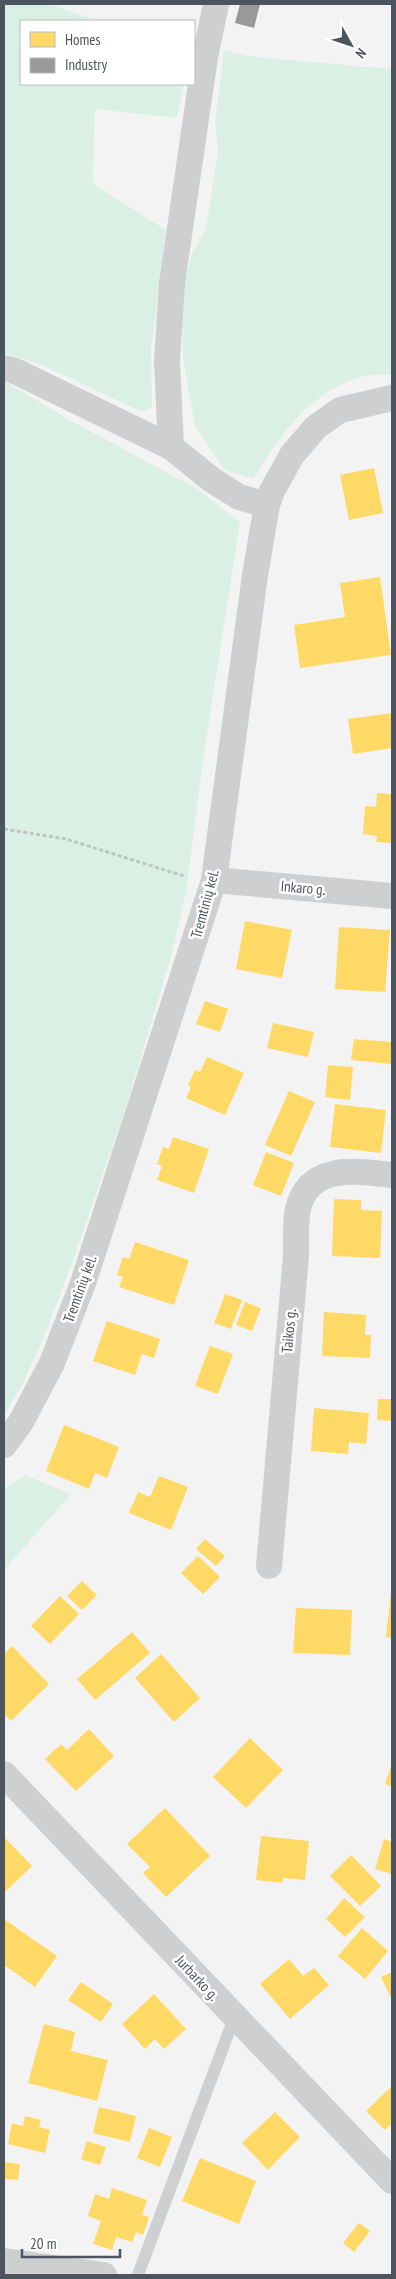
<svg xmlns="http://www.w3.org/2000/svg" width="396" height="2279" viewBox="0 0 396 2279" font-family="'PT Sans Narrow',sans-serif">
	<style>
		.green { fill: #dbf0e5 }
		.homes { fill: #ffd966 }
		.industry { fill: #999 }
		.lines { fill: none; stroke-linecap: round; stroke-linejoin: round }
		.path { stroke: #bcc6c4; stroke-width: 3; stroke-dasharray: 4 2.5; stroke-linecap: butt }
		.lane { stroke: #cecfd1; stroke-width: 12 }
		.street { stroke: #cecfd1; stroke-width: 26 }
		.labels { text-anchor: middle; stroke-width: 5; stroke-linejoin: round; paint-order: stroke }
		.street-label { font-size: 15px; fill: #4c545f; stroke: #fff }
	</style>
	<rect width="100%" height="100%" fill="#f4f3f3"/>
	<g class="green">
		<polygon points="4,4 49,4 100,21 21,21 21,84 184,84 177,118 95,109 93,184 166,230 151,349 152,407 142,412 42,365 4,353"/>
		<path d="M224,50L247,56L392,69V374C381,375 368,374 358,378C307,394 280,437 253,479L225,470L195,426L183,359L182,298L191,255L206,229L218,151L215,120Z"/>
		<polygon points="4,381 73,422 196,488 240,522 203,760 187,887 173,950 124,1113 69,1272 41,1344 21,1387 4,1414"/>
		<polygon points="25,1475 71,1494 4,1570 4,1489"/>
	</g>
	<g class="homes">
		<polygon points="374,468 383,513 349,520 340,475"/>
		<polygon points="380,577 391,655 300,668 294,625 345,617 340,583"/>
		<polygon points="392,713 392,748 353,754 348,719"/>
		<polygon points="377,793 392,794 392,843 376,842 377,836 363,834 365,806 376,807"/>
		<polygon points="245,921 292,930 282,978 236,969"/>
		<polygon points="339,927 390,930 385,992 335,989"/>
		<polygon points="205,1001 228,1009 220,1032 196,1024"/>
		<polygon points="273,1023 314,1032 308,1057 267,1048"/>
		<polygon points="354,1039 392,1042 392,1064 351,1060"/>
		<polygon points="207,1057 244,1073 225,1115 186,1098 191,1087 188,1085 195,1070 200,1072"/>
		<polygon points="328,1065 353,1067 350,1100 325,1097"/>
		<polygon points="289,1091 315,1102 291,1156 265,1145"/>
		<polygon points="335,1104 386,1110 381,1153 330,1147"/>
		<polygon points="173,1137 209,1149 194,1193 157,1180 162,1166 157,1164 163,1147 169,1149"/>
		<polygon points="266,1152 294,1163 281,1196 253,1185"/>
		<polygon points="334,1199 361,1200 361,1210 382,1211 380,1258 332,1256"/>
		<polygon points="135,1242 189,1260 174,1305 119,1287 123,1277 117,1275 123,1257 129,1259"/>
		<polygon points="225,1294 242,1300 231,1329 214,1323"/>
		<polygon points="245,1302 261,1308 252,1331 236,1325"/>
		<polygon points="324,1312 366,1315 365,1335 371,1335 370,1358 322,1356"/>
		<polygon points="107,1321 160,1339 154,1358 142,1354 135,1375 93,1361"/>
		<polygon points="210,1346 233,1354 218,1394 195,1386"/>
		<polygon points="378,1399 392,1399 392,1421 377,1420"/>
		<polygon points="314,1408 369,1413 366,1444 349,1442 348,1454 311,1451"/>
		<polygon points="64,1425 119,1447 107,1478 95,1473 89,1489 46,1471"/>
		<polygon points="159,1476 188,1487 171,1530 129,1513 138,1492 150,1497"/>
		<polygon points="205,1539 225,1556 216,1566 196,1549"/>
		<polygon points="198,1556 220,1577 203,1594 181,1573"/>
		<polygon points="82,1581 97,1595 82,1610 67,1596"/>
		<polygon points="391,1591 392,1591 392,1638 386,1637"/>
		<polygon points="60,1596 79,1614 50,1644 31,1626"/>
		<polygon points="296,1608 352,1610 350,1655 293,1653"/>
		<polygon points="132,1632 150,1653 95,1700 77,1679"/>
		<polygon points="12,1646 49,1684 11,1721 4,1714 4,1654"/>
		<polygon points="161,1654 200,1698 174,1722 135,1678"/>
		<polygon points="89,1729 114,1756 76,1791 45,1759 61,1744 67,1750"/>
		<polygon points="250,1738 283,1770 246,1808 213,1777"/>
		<polygon points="392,1764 392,1787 385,1784"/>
		<polygon points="165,1808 210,1856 166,1897 143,1873 150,1867 127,1844"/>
		<polygon points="261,1836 309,1841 305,1880 283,1878 282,1883 256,1880"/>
		<polygon points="4,1837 32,1866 4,1893"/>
		<polygon points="384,1839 392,1842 392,1874 375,1869"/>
		<polygon points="351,1855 381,1886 360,1906 330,1876"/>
		<polygon points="344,1898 365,1917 345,1937 326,1919"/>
		<polygon points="4,1919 57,1956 35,1987 4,1965"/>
		<polygon points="362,1928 388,1951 365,1979 338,1956"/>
		<polygon points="289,1959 303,1976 314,1968 329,1985 290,2019 260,1984"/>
		<polygon points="392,1972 392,2000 381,1977"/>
		<polygon points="81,1982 113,2004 101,2022 68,2000"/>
		<polygon points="154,1994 186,2029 164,2049 155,2039 145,2049 122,2024"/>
		<polygon points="44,2024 75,2032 71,2051 108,2060 97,2101 28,2083"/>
		<polygon points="392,2086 392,2123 385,2130 366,2111"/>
		<polygon points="99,2107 136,2116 130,2142 93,2133"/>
		<polygon points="275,2112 300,2137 268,2170 242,2143"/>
		<polygon points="25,2116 41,2120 39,2127 50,2130 45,2153 8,2144 12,2123 23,2126"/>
		<polygon points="149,2128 172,2137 160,2167 137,2158"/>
		<polygon points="87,2141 106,2147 100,2165 81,2159"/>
		<polygon points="200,2158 256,2181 239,2224 182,2201"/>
		<polygon points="4,2162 20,2164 18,2180 4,2179"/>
		<polygon points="112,2188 147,2200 142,2215 149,2217 143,2235 136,2232 132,2242 116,2237 112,2250 93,2244 101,2221 88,2216 95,2194 109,2199"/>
		<polygon points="359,2223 370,2231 354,2252 343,2243"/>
	</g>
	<polygon class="industry" points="240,4 260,4 254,28 235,23"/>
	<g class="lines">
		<polyline class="path" points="4,829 66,839 184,876"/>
		<polyline class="lane" points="138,2275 234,2018"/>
		<g class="street">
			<polyline points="216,4 205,57 172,283 167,361 171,447 212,480 239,497 267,505"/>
			<polyline points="4,368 15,371 171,447"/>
			<polyline points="214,880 392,896"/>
			<polyline points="4,1445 21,1422 52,1363 83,1283 214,880 255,575 267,505 272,491 292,455 316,427 340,410 392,398"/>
			<path d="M269,1566L296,1256C296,1241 295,1223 298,1209C309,1163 356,1171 392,1175"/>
			<polyline points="4,1774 392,2181"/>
			<polyline points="4,2261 104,2275"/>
		</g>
	</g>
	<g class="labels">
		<g class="street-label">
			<text transform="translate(303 888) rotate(5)" y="5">Inkaro g.</text>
			<text transform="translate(205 904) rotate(-75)" y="5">Tremtinių kel.</text>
			<text transform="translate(80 1289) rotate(-70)" y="5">Tremtinių kel.</text>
			<text transform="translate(289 1331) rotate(-85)" y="5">Taikos g.</text>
			<text transform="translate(197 1978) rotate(47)" y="5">Jurbarko g.</text>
		</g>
	</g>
	<rect width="396" height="2279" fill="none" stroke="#4c545f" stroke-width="10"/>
	<rect x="20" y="20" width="175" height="65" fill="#ffffff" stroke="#b7bbbf"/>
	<rect x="30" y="32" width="25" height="15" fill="#ffd966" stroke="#b7bbbf"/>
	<text x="65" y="45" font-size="15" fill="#4c545f">Homes</text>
	<rect x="30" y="58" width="25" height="15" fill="#999999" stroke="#b7bbbf"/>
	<text x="65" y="70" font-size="15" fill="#4c545f">Industry</text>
	<g transform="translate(351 45) rotate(130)" stroke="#ffffff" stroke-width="4" paint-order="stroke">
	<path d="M0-4L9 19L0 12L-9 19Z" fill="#4c545f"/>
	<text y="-8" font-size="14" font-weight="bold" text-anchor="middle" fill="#4c545f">N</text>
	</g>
	<path d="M22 2249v8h98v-8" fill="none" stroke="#4c545f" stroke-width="2.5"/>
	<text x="30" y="2249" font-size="15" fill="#4c545f" stroke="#ffffff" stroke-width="4" paint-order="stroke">20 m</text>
</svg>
